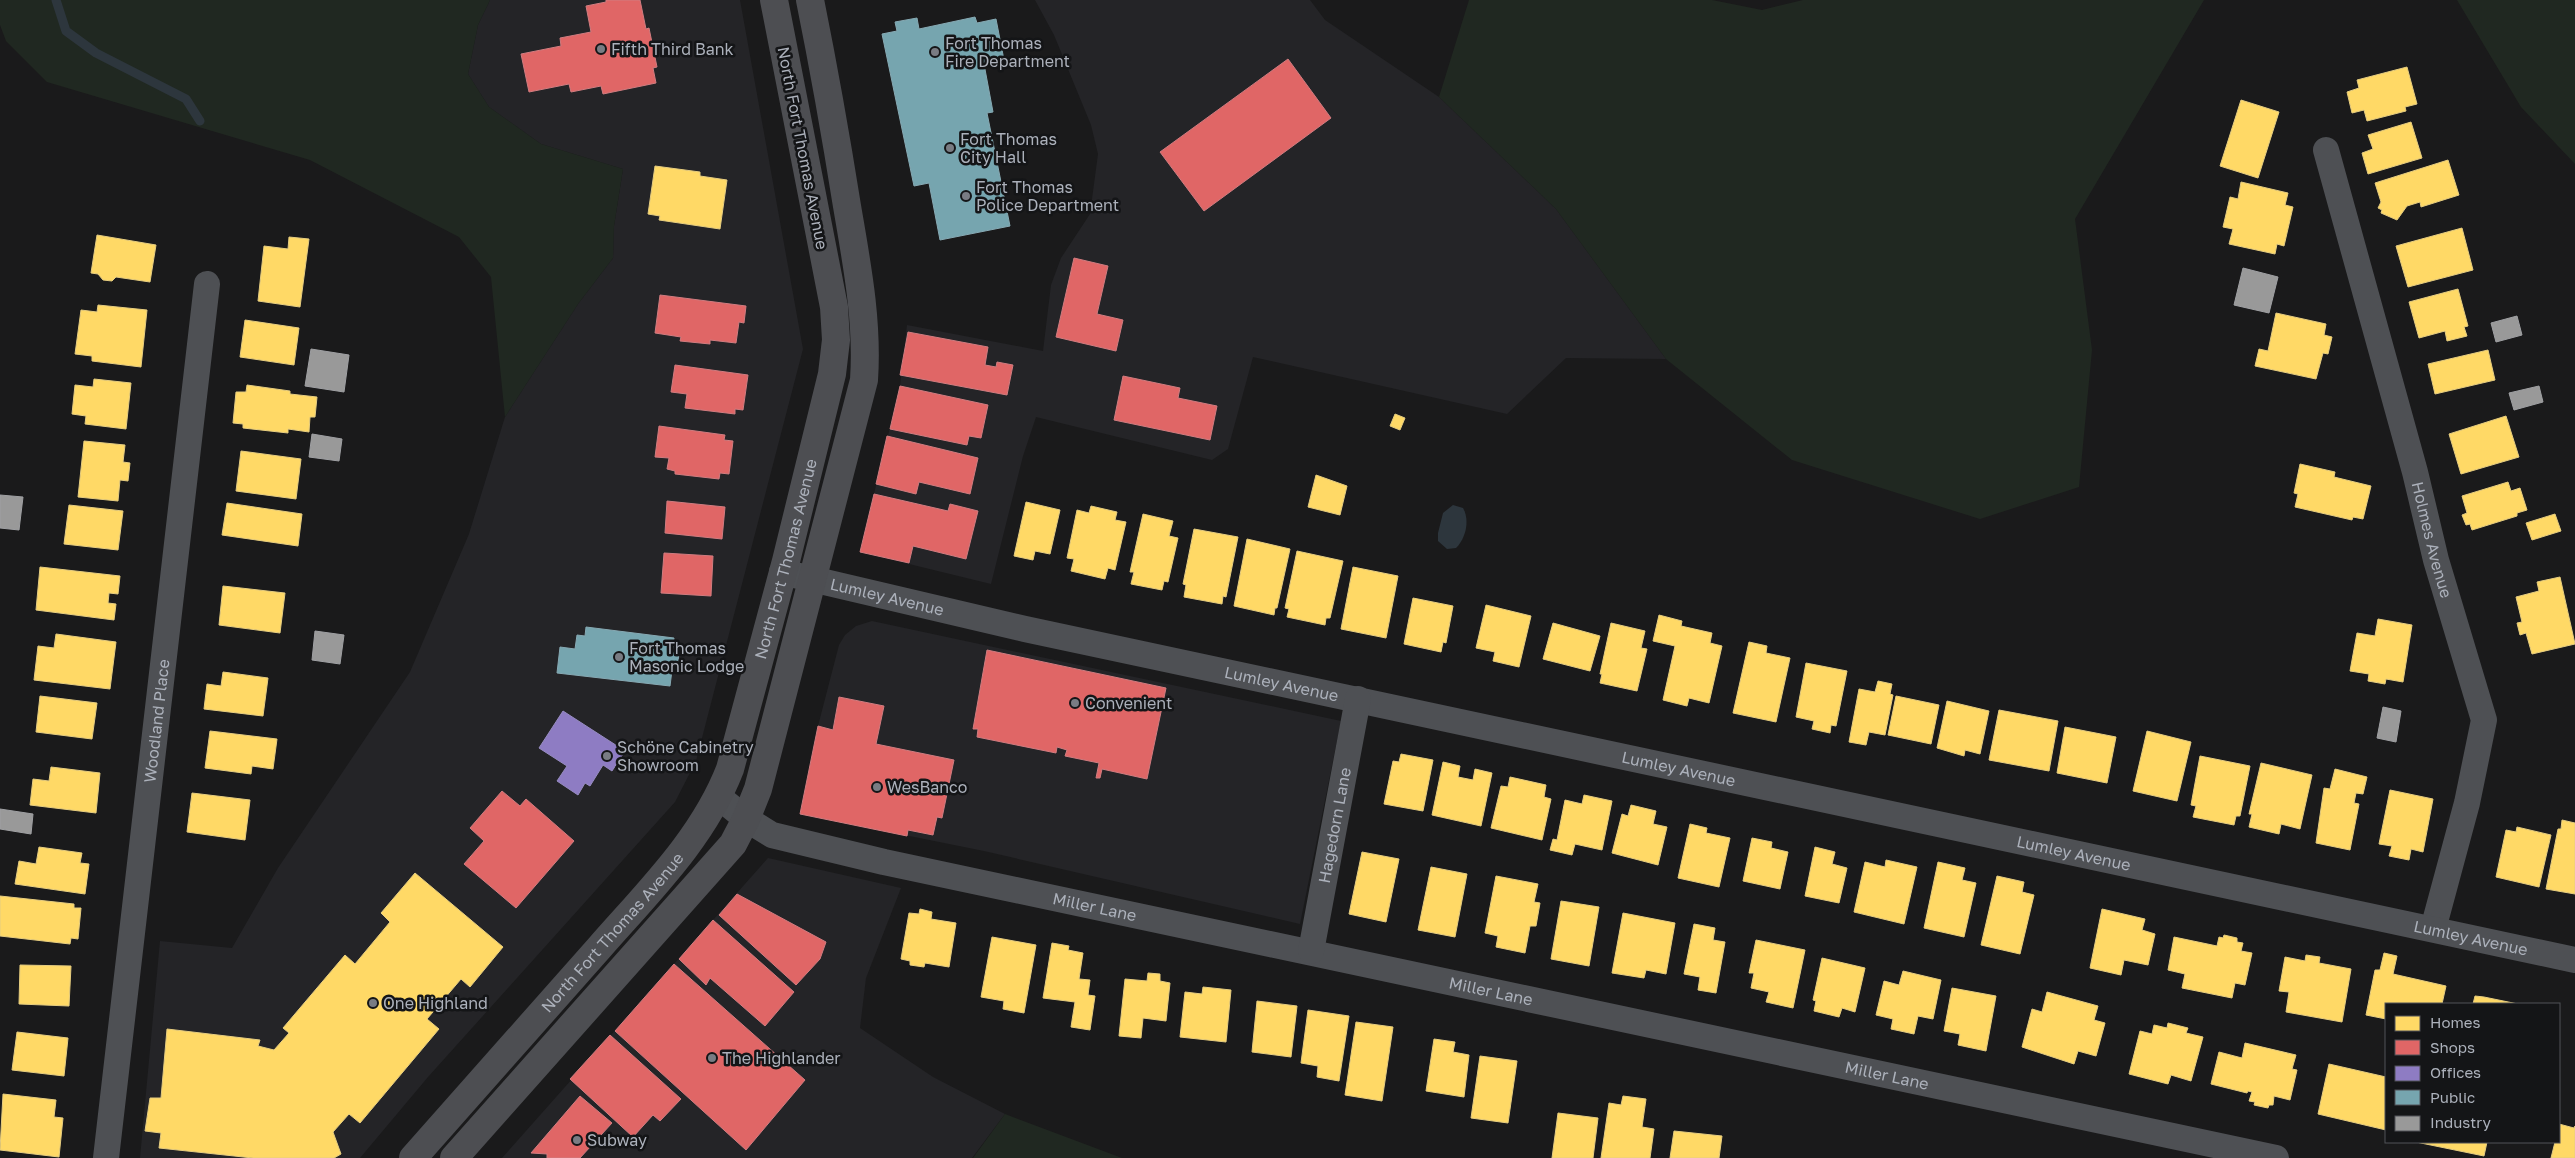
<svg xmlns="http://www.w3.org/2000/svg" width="2575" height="1158" viewBox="0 0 2575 1158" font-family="'Golos Text',sans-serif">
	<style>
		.built { fill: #242427 }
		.green { fill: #202821 }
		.water { fill: #2d363d }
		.homes { fill: #ffd966; stroke: #e6cd80 }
		.shops { fill: #e06666; stroke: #d07c80 }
		.offices { fill: #8e7cc3; stroke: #978cc1 }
		.public { fill: #76a5af; stroke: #86a9b3 }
		.industry { fill: #999; stroke: #9fa0a3 }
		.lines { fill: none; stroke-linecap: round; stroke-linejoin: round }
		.stream { stroke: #2d363d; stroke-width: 9 }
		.minor { stroke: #4e5054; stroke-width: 26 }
		.secondary { stroke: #4d4e52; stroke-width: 28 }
		.poi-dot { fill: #797c83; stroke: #141517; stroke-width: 2 }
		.labels { text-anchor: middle; stroke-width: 5; stroke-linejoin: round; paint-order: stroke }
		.poi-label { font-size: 16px; fill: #acb1bb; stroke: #141517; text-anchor: start }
		.street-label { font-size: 16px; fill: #acb1bb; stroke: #141517 }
	</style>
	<rect width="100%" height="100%" fill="#1a1a1b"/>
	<g class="built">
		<polygon points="490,0 740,0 803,349 696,761 675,802 428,1077 360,1158 140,1158 160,941 232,948 278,868 410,672 469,534 505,417 578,304 613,258 614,226 623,169 541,144 489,107 468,74 478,25"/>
		<polygon points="1035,0 1310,0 1325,20 1439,97 1556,209 1666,359 1566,358 1507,414 1253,357 1228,449 1212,460 1036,417 1023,456 991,584 860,552 900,386 907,325 1043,351 1051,285 1061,258 1090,214 1098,154 1091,125 1054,35"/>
		<polygon points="872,621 1341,721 1300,924 984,851 800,814 818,726 839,645 845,635 856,626"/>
		<polygon points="768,858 901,888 866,978 860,1028 933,1077 1005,1114 972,1158 502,1158"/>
	</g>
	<g class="green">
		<polygon points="0,0 490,0 478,25 468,74 489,107 541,144 623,169 614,226 613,258 578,304 505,417 491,277 459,237 310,160 47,82 6,41 0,25"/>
		<polygon points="1469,0 1712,0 1762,10 1803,0 2204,0 2075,219 2092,350 2079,487 1980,519 1792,460 1666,359 1556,209 1439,97"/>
		<polygon points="2457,0 2575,0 2575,164 2521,107"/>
		<polygon points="1005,1114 1122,1158 973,1158"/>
	</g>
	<path class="water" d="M1453,505L1463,508C1470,520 1466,538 1456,548L1447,549L1438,541V533L1443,513Z"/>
	<g class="homes">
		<polygon points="2407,67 2417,104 2405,107 2406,111 2367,121 2364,110 2352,113 2347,92 2359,88 2357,80"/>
		<polygon points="2241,100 2279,112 2258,178 2220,166"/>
		<polygon points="2411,122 2422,158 2368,174 2362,153 2373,149 2368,135"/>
		<polygon points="2448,160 2459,195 2421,207 2420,202 2407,206 2397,220 2381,213 2382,210 2378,208 2381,202 2375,183"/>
		<polygon points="655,166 700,172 700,176 727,180 720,229 659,220 660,216 648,214"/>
		<polygon points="2241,182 2288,193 2285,205 2293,207 2284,246 2277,244 2275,254 2229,244 2233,229 2223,227 2230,197 2238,199"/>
		<polygon points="2462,228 2473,270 2408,287 2396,246"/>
		<polygon points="97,235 156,245 150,282 116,277 112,281 103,280 98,274 91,273"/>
		<polygon points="289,237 309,239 300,307 258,301 264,246 288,249"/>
		<polygon points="2458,289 2468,326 2464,327 2467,336 2447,341 2445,331 2419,338 2409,302"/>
		<polygon points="98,305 147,310 141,367 92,361 92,356 75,354 81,310 97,312"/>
		<polygon points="2276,313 2326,324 2324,335 2332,337 2328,354 2323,353 2316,379 2255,366 2259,349 2268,351"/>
		<polygon points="245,320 299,328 294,365 240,357"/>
		<polygon points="2488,350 2495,380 2435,394 2428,364"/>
		<polygon points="94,379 131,383 126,429 85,424 86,416 72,414 75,385 93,387"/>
		<polygon points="247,385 290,391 290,394 317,397 315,417 310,417 309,432 288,429 288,433 243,428 243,424 233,423 236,392 246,392"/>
		<polygon points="1395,414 1405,418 1400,430 1390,426"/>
		<polygon points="2506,416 2519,457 2461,474 2449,434"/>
		<polygon points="84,441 125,445 123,462 130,463 128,481 120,480 118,501 78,497"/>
		<polygon points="241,451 301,459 296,499 236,491"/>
		<polygon points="2300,464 2335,472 2334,477 2371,486 2363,519 2353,517 2352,520 2295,507 2298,494 2294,493"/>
		<polygon points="1316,475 1347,486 1340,515 1308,507"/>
		<polygon points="2508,482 2511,491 2520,488 2527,510 2517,513 2517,516 2472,530 2470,524 2466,525 2462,515 2467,513 2462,496"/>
		<polygon points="1026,502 1060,510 1050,554 1035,551 1033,560 1014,556"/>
		<polygon points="227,503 302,514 298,546 222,535"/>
		<polygon points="69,505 123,511 118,550 64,544"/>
		<polygon points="1091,506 1117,512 1115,520 1126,522 1115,570 1108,568 1105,579 1071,571 1074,559 1067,558 1077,510 1089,513"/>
		<polygon points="1143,514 1173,521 1169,536 1178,538 1168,582 1164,581 1162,590 1131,584 1134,572 1130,572"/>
		<polygon points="2555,514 2561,531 2532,540 2526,523"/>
		<polygon points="1194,529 1238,537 1226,597 1223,596 1222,604 1184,597 1186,585 1183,584"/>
		<polygon points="1247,539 1290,549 1277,608 1275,608 1274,615 1234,606"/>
		<polygon points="1297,551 1343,561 1330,618 1326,618 1325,625 1287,617 1289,609 1285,608"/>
		<polygon points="40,567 120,576 118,594 109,593 108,603 116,604 114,620 36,610"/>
		<polygon points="1353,567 1398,576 1386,638 1341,629"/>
		<polygon points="2560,577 2575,644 2532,654 2526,633 2520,635 2517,623 2522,622 2516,597 2539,591 2537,582"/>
		<polygon points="223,586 285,593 280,633 219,625"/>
		<polygon points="1413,598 1453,606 1446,643 1443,642 1441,652 1404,644"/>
		<polygon points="1486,605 1531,616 1519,667 1493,661 1495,652 1476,648"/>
		<polygon points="1659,615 1682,621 1681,626 1712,633 1710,643 1722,646 1709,703 1689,698 1687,706 1663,700 1675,646 1653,641"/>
		<polygon points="2378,619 2412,625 2403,682 2386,679 2385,684 2368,681 2369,674 2350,671 2357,633 2375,636"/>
		<polygon points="1553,623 1600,636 1590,671 1543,659"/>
		<polygon points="1611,623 1645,631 1641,648 1647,649 1637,691 1600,683 1602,674 1600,674"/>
		<polygon points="56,634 116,642 110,689 34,680 38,646 54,648"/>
		<polygon points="1749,642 1767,646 1766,653 1790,658 1776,722 1733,713"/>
		<polygon points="1806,663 1847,671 1836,726 1831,725 1830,733 1812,729 1814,721 1796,717"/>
		<polygon points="223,672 268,678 263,716 204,709 207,684 221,686"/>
		<polygon points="1878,681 1892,684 1890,694 1893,695 1885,735 1869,732 1866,745 1849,742 1859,689 1875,692"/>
		<polygon points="40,696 97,703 92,739 36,732"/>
		<polygon points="1896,696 1939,705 1931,744 1888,735"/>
		<polygon points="1947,701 1989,711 1980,754 1965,750 1964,756 1937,748"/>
		<polygon points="1999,710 2058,721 2049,771 1989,760"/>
		<polygon points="2065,727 2116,737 2107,783 2057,773"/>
		<polygon points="210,731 277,739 273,769 252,766 251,774 205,768"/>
		<polygon points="2147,731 2191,742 2177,801 2133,791"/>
		<polygon points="1401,754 1433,760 1423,811 1384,804 1393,761 1399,762"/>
		<polygon points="2200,756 2250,766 2240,816 2236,816 2234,825 2193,817 2196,806 2191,805"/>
		<polygon points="1443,762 1460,766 1458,777 1473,780 1475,769 1492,773 1481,826 1432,815"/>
		<polygon points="2261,763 2312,775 2300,829 2281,824 2279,834 2249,827 2252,814 2249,814"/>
		<polygon points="51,767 100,773 96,813 30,805 33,779 49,781"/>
		<polygon points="2335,769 2367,777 2363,794 2356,793 2354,803 2359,804 2350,850 2316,843 2324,788 2330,789"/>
		<polygon points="1510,777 1546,785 1544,797 1551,799 1542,840 1491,828 1501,786 1508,787"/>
		<polygon points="2390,790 2433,799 2423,852 2411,849 2409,860 2389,856 2392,846 2379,844"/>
		<polygon points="192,793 250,800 245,840 187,832"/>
		<polygon points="1584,795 1612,801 1602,850 1575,844 1572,855 1550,850 1553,839 1557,840 1565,800 1582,804"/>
		<polygon points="1631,805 1656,811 1653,824 1667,827 1658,865 1612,853 1622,814 1628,816"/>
		<polygon points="2562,820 2575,823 2575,894 2546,889 2558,829 2561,829"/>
		<polygon points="1690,824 1707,828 1706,833 1730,838 1719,887 1678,878"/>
		<polygon points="2517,827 2551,835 2539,887 2496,877 2506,830 2516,832"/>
		<polygon points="1752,838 1772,842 1771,848 1788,852 1780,889 1743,881"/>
		<polygon points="39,847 82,853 80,863 89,864 85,894 15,884 19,861 36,864"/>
		<polygon points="1815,847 1835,852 1832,864 1847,868 1839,903 1805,896"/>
		<polygon points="1362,852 1399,859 1386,922 1349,914"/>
		<polygon points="1886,860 1917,867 1904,924 1854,912 1865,862 1885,867"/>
		<polygon points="1938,862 1965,868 1962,880 1976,883 1964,937 1924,928"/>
		<polygon points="1431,867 1467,874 1455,937 1418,930"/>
		<polygon points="415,873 503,947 470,987 461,979 427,1019 439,1029 360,1123 349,1114 333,1132 341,1154 334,1158 253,1158 159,1148 161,1133 145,1131 150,1098 161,1098 167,1029 260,1040 258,1046 274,1050 289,1033 283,1028 345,955 355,964 390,922 381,913"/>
		<polygon points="1496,876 1538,884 1534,902 1540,903 1536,926 1530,926 1525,953 1496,947 1498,936 1485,933"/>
		<polygon points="1997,876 2024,882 2022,892 2034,895 2020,954 1981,945"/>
		<polygon points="0,896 74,904 74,908 81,908 78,939 71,938 70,944 0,936"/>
		<polygon points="1561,901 1599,907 1589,966 1551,959"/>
		<polygon points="920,909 932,912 931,919 956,923 949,967 925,963 924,967 910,965 910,961 901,959 909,913 919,914"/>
		<polygon points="2102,909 2145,919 2142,930 2155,934 2148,965 2124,960 2121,975 2090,968"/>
		<polygon points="1623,913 1675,923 1666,974 1646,970 1644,978 1612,973"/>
		<polygon points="1694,924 1715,928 1713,940 1725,942 1716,993 1698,990 1700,977 1684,974"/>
		<polygon points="2224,935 2237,938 2237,942 2243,943 2241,951 2252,953 2245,985 2235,983 2232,998 2182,988 2185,974 2168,970 2174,937 2217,946 2219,937 2223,938"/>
		<polygon points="992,937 1036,945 1024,1013 1003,1009 1004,1001 981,997"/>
		<polygon points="1756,940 1805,950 1793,1008 1766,1002 1769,992 1751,988 1754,973 1749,973"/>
		<polygon points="1052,943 1069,946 1068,950 1083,953 1079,979 1090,980 1088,995 1095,996 1090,1030 1071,1027 1075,1002 1043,998"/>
		<polygon points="2384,953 2397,956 2393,974 2446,986 2442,1004 2386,1004 2386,1019 2366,1015 2375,970 2380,970"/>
		<polygon points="2306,955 2320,957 2319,963 2351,969 2342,1022 2286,1012 2289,992 2279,991 2285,957 2305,961"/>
		<polygon points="1822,958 1865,968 1855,1012 1842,1008 1839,1017 1814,1011 1816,1001 1813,1000"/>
		<polygon points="20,965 71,966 69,1006 19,1004"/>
		<polygon points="1903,971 1941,980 1933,1019 1918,1016 1914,1034 1891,1029 1893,1019 1876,1015 1884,981 1899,985"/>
		<polygon points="1148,973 1160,974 1160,981 1170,983 1166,1021 1143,1018 1141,1038 1119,1036 1125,979 1147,981"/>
		<polygon points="1203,987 1231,990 1226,1042 1180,1037 1185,992 1202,994"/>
		<polygon points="1952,988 1996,996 1986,1051 1958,1045 1960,1034 1944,1031"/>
		<polygon points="2047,992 2098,1006 2094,1020 2105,1023 2096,1056 2078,1051 2074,1064 2022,1047 2032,1009 2042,1012"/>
		<polygon points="2475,996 2484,997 2518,1004 2473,1004"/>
		<polygon points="1257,1001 1297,1006 1291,1057 1252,1052"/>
		<polygon points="1308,1010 1349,1016 1339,1081 1317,1077 1318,1066 1301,1063"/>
		<polygon points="1356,1022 1393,1027 1382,1101 1345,1095"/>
		<polygon points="2168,1023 2188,1028 2186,1033 2203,1037 2191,1081 2171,1075 2168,1084 2129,1074 2140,1031 2152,1034 2154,1025 2167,1028"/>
		<polygon points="17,1032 68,1038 64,1076 12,1070"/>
		<polygon points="1434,1039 1455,1042 1453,1052 1469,1055 1464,1097 1426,1091"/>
		<polygon points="2245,1043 2296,1055 2292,1069 2297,1070 2290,1100 2274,1096 2273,1105 2269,1105 2268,1108 2254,1105 2255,1102 2249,1101 2252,1092 2248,1091 2247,1093 2211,1084 2219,1052 2242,1058"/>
		<polygon points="1480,1056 1517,1061 1508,1123 1471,1118"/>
		<polygon points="2329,1064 2386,1077 2386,1130 2318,1114"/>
		<polygon points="3,1094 56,1100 54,1117 63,1118 59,1157 0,1150"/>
		<polygon points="1623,1096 1646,1099 1642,1127 1654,1129 1650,1158 1601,1158 1609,1103 1621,1105"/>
		<polygon points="1558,1113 1598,1118 1593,1158 1552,1158"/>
		<polygon points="2559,1124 2574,1128 2575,1126 2575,1158 2551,1158 2555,1142 2559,1142"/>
		<polygon points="1674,1131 1722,1136 1719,1158 1670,1158"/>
		<polygon points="2416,1142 2487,1142 2484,1156"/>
	</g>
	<g class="shops">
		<polygon points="606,0 640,0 646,29 649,28 657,67 653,68 656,83 603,94 601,86 571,92 569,84 529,92 521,54 561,46 560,38 591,32 586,6 606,2"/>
		<polygon points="1288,59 1331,118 1204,211 1160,152"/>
		<polygon points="1074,258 1108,266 1097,314 1123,320 1116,351 1056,337"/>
		<polygon points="660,295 746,306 744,323 739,322 736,343 710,340 710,344 680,341 681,337 655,333"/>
		<polygon points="908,332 988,347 985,365 996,367 997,362 1013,365 1007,395 900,375"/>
		<polygon points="675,365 748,375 743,410 735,409 735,414 685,408 687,394 671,392"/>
		<polygon points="1123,376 1180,388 1178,398 1217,406 1210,440 1114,420"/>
		<polygon points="900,386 988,405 981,438 969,436 967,445 890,429"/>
		<polygon points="659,426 725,435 724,440 733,441 729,474 720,473 719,479 675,474 675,471 667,469 669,458 655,457"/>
		<polygon points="887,436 978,458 970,494 919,482 916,494 876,484"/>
		<polygon points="874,494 948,511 950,504 978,511 966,559 913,546 909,563 860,552"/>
		<polygon points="667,501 725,507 722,539 665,533"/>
		<polygon points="664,553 713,556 711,596 661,593"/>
		<polygon points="987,650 1166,688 1147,779 1102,769 1100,778 1096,778 1099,763 1065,756 1067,750 1057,747 1056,753 977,737 978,729 973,729"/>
		<polygon points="839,697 884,706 876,744 954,760 942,818 937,817 933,835 908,830 907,836 800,814 818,726 833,730"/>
		<polygon points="502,791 520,806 526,799 574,841 516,908 464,864 484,841 470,828"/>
		<polygon points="737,894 826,942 820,959 796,985 719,915"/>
		<polygon points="713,920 794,992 765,1026 710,978 706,985 679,959"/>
		<polygon points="674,964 805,1080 746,1150 615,1031"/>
		<polygon points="610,1035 681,1099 660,1121 653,1115 633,1137 570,1079"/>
		<polygon points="580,1096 612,1123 580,1158 547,1158 547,1154 531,1153"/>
	</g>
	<polygon class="offices" points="563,711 625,751 612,771 603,765 590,786 585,783 578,795 557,781 567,766 539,748"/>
	<g class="public">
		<polygon points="975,17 977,23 996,19 1004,60 984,64 993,112 987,113 1010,226 940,240 929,183 914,186 882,34 897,31 895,22 917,18 919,29"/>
		<polygon points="586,627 674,638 672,653 679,653 678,661 677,671 672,670 670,686 557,673 560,647 575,649 577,635 585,636"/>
	</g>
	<g class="industry">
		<polygon points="2243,268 2278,277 2269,313 2234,305"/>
		<polygon points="2517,316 2522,335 2496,342 2491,323"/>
		<polygon points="311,349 349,355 344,392 305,386"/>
		<polygon points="2539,386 2543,402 2514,410 2509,393"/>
		<polygon points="312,434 342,439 339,461 309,457"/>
		<polygon points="0,495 23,497 19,530 0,528"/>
		<polygon points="315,631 344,635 340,664 312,660"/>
		<polygon points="2383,707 2401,711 2396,742 2377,738"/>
		<polygon points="0,809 33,814 31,834 0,829"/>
	</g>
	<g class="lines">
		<polyline class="stream" points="56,0 66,31 96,53 186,99 200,121"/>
		<g class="minor">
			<path id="s1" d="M2326,150L2415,472L2436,560L2484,720L2467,803L2433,929"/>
			<path id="s2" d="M782,572L1025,629L2575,960"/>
			<path id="s3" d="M719,797L746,819L772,835L884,862L2276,1158"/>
			<path id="s4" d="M1311,951L1358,699"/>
			<path id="s5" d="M106,1158L207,284"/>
		</g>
		<g class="secondary">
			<path id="s6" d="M413,1158C475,1088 537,1018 599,948C647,893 703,839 730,769L786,561L832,374L836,340L834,307L774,0"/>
			<path d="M454,1158L733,844L746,819L758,789L864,380C868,321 857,265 847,206C836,137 824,69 810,0"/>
		</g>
	</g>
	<g class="poi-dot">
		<circle cx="601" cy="49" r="5"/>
		<circle cx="935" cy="52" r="5"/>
		<circle cx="950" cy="148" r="5"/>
		<circle cx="966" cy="196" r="5"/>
		<circle cx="619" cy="657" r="5"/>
		<circle cx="1075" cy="703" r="5"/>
		<circle cx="607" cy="756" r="5"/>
		<circle cx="877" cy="787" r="5"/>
		<circle cx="373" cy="1003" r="5"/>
		<circle cx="712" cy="1058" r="5"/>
		<circle cx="577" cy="1140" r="5"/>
	</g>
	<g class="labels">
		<g class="poi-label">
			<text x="945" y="49">Fort Thomas<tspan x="945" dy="18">Fire Department</tspan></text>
			<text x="611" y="55">Fifth Third Bank</text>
			<text x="960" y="145">Fort Thomas<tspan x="960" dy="18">City Hall</tspan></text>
			<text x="976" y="193">Fort Thomas<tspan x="976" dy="18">Police Department</tspan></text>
			<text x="629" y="654">Fort Thomas<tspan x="629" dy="18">Masonic Lodge</tspan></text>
			<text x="1085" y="709">Convenient</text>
			<text x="617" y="753">Schöne Cabinetry<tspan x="617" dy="18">Showroom</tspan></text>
			<text x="887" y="793">WesBanco</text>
			<text x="383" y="1009">One Highland</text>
			<text x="722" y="1064">The Highlander</text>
			<text x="587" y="1146">Subway</text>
		</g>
		<g class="street-label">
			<text transform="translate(803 148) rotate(79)" y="6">North Fort Thomas Avenue</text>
			<text dy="6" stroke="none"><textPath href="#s1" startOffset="404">Holmes Avenue</textPath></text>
			<text dy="6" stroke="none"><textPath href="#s6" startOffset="721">North Fort Thomas Avenue</textPath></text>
			<text dy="6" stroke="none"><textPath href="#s2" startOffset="108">Lumley Avenue</textPath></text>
			<text dy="6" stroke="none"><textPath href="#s2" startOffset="512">Lumley Avenue</textPath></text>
			<text dy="6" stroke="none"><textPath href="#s5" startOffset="440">Woodland Place</textPath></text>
			<text dy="6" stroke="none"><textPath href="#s2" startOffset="918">Lumley Avenue</textPath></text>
			<text dy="6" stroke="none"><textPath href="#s4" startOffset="128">Hagedorn Lane</textPath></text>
			<text dy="6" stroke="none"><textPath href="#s2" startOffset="1322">Lumley Avenue</textPath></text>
			<text dy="6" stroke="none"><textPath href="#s3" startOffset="396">Miller Lane</textPath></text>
			<text dy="6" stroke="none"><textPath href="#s6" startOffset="301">North Fort Thomas Avenue</textPath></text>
			<text dy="6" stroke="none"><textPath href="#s2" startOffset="1728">Lumley Avenue</textPath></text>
			<text dy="6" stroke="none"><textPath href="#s3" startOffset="801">Miller Lane</textPath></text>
			<text dy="6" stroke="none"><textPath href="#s3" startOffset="1206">Miller Lane</textPath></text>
		</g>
	</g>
	<rect x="2385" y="1003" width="175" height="140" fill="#141517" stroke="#515359"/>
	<rect x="2395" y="1016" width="25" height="15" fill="#ffd966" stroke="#515359"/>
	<text x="2430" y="1028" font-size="15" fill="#acb1bb">Homes</text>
	<rect x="2395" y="1040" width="25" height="15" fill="#e06666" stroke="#515359"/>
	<text x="2430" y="1053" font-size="15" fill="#acb1bb">Shops</text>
	<rect x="2395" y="1066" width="25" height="15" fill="#8e7cc3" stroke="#515359"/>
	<text x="2430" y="1078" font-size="15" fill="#acb1bb">Offices</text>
	<rect x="2395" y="1090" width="25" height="15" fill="#76a5af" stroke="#515359"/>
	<text x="2430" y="1103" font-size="15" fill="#acb1bb">Public</text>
	<rect x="2395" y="1116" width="25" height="15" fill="#999999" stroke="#515359"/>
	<text x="2430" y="1128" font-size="15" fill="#acb1bb">Industry</text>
</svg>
